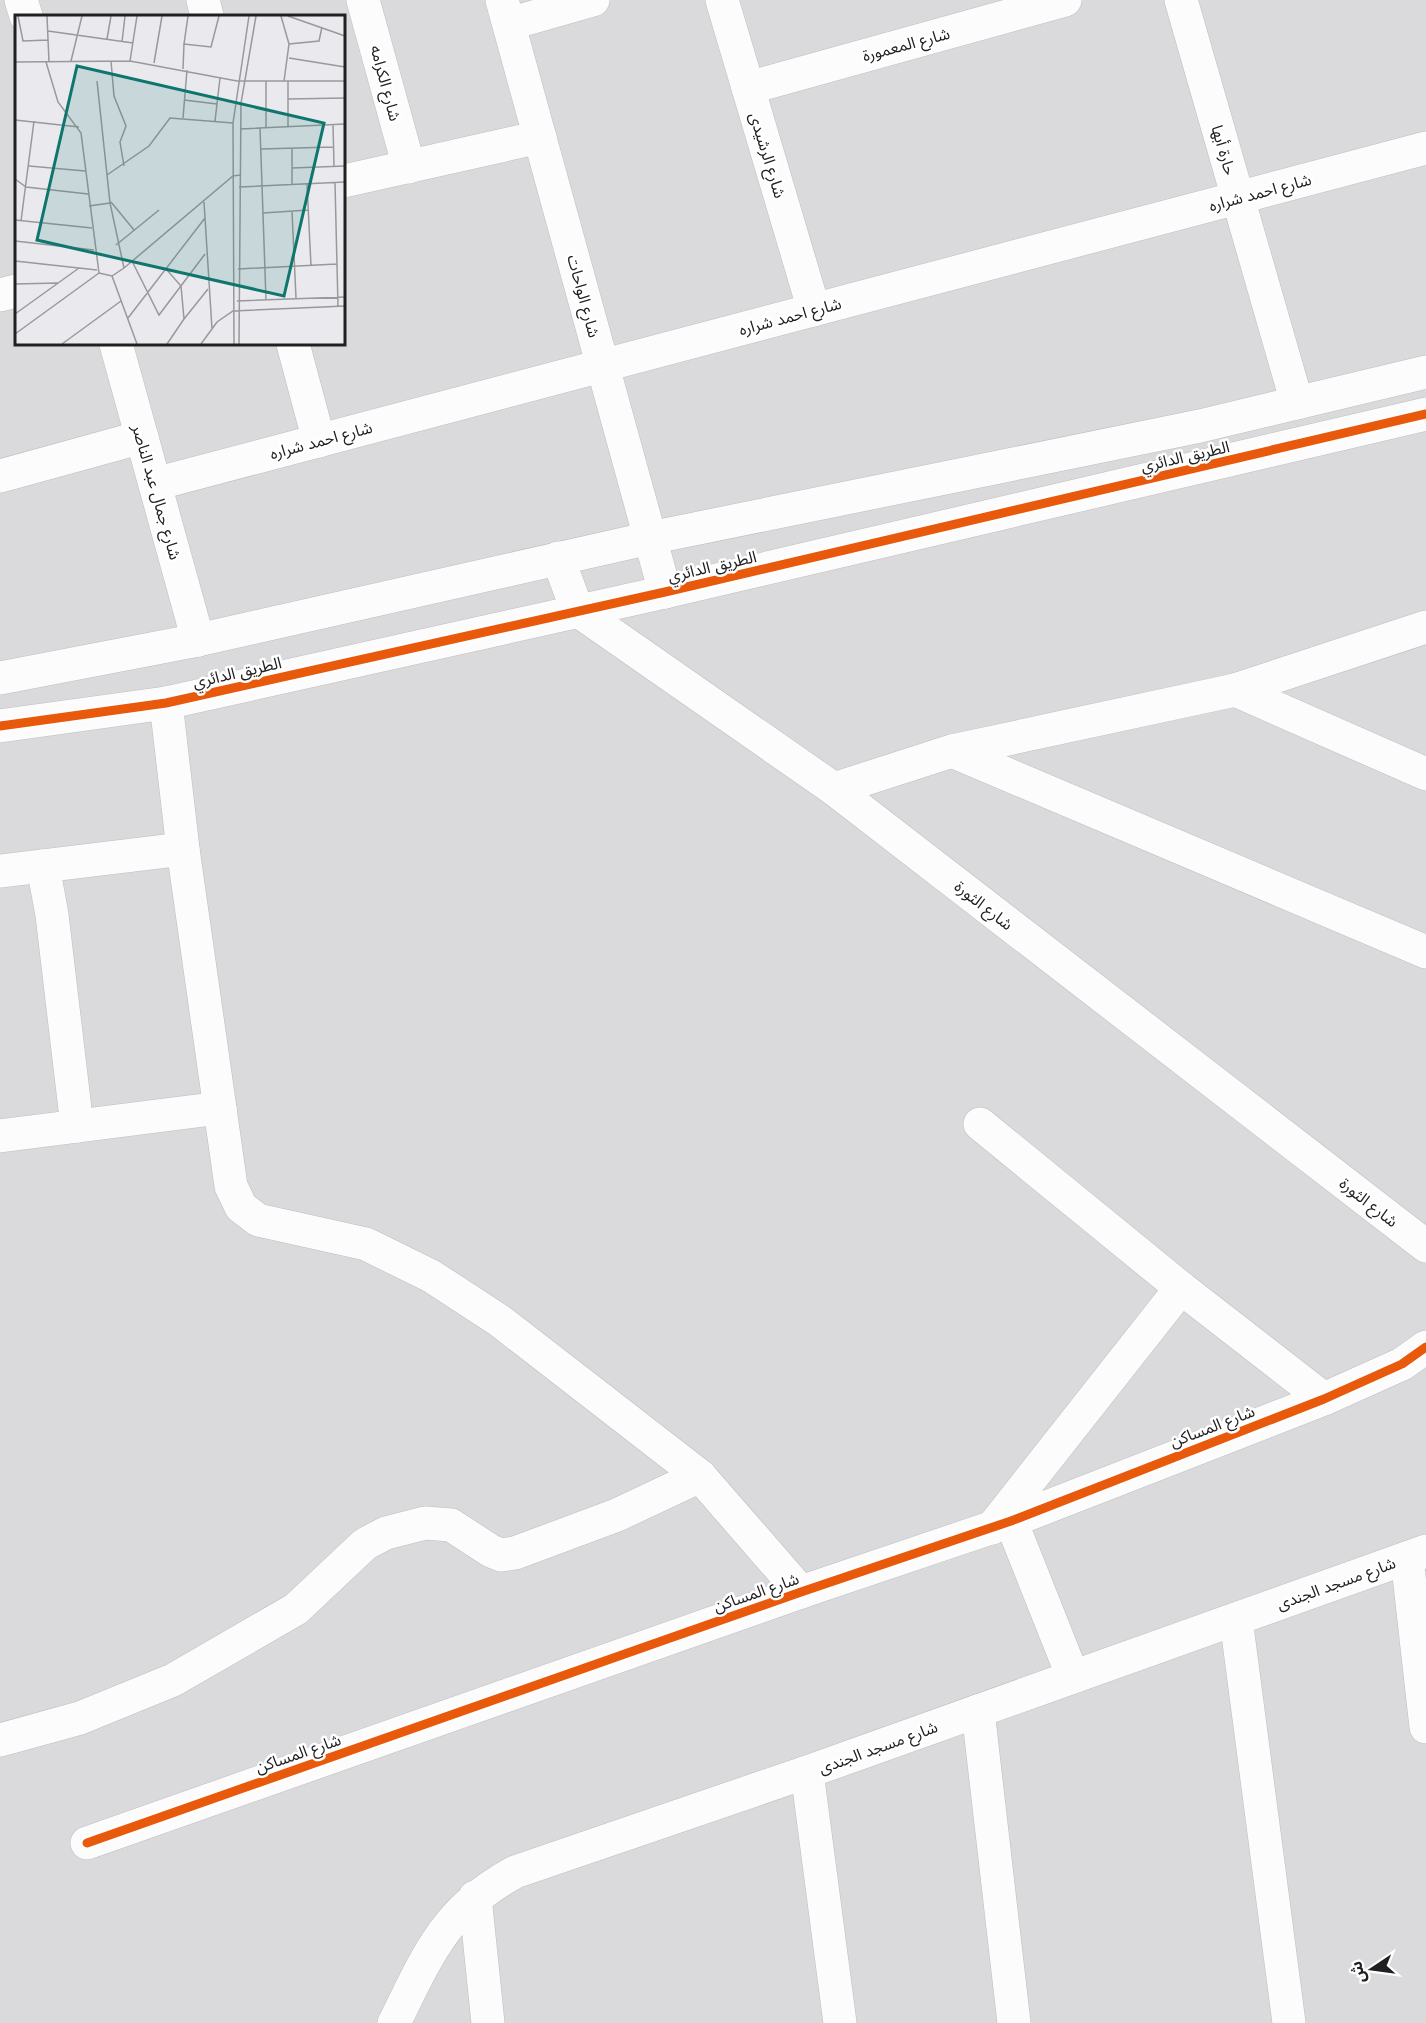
<svg xmlns="http://www.w3.org/2000/svg" width="1426" height="2023" viewBox="0 0 1426 2023" font-family="Arial,'Noto Sans Arabic',sans-serif">
	<style>
		.residential { fill: #dadadd; fill-rule: evenodd }
		.lines { fill: none; stroke-linecap: round; stroke-linejoin: round }
		.minor-casing { stroke: #bebec0; stroke-width: 34 }
		.minor { stroke: #fcfcfc; stroke-width: 33 }
		.cycleway-casing { stroke: #fff; stroke-width: 13 }
		.cycleway { stroke: #e8590c; stroke-width: 9 }
		.labels { text-anchor: middle; stroke-width: 5; stroke-linejoin: round; paint-order: stroke }
		.street-label { font-size: 16px; fill: #202020; stroke: #fff }
		.inset-road { fill: none; stroke: #99999c; stroke-width: 1.5 }
		.view { fill: #0f766e; fill-opacity: 0.15; stroke: #0f766e; stroke-width: 3 }
		.inset-edge { fill: none; stroke: #202020; stroke-width: 3 }
	</style>
	<rect width="100%" height="100%" fill="#e9e9ee"/>
	<path class="residential" d="M0,0H1426V2023H0ZM16,16H344V344H16Z"/>
	<g class="lines">
		<g class="minor-casing">
			<g id="minor">
				<polyline points="21,0 26,16"/>
				<polyline points="203,0 207,16"/>
				<polyline points="363,0 409,167"/>
				<polyline points="502,0 665,592"/>
				<polyline points="722,0 814,310"/>
				<polyline points="1181,0 1297,403"/>
				<polyline points="509,24 593,0"/>
				<polyline points="748,88 1065,0"/>
				<polyline points="344,181 540,137"/>
				<polyline points="0,295 16,291"/>
				<polyline points="116,344 198,640"/>
				<polyline points="293,344 319,441"/>
				<polyline points="0,476 142,437"/>
				<polyline points="155,484 1426,148"/>
				<polyline points="558,558 577,610 834,789 1426,1246"/>
				<polyline points="0,678 198,640 650,538 1200,426 1426,372"/>
				<polyline points="1235,690 1426,774"/>
				<polyline points="166,703 183,849 231,1186 241,1207 258,1220 366,1244 431,1276 500,1321 700,1476 801,1592"/>
				<polyline points="0,726 166,703 665,592 1426,414"/>
				<polyline points="952,751 1426,952"/>
				<polyline points="834,789 952,751 1235,690 1426,627"/>
				<polyline points="43,866 52,915 77,1126"/>
				<polyline points="0,871 183,849"/>
				<polyline points="980,1124 1181,1288 1324,1399"/>
				<polyline points="0,1136 220,1108"/>
				<polyline points="1011,1521 1073,1677"/>
				<polyline points="992,1528 1181,1288"/>
				<polyline points="1407,1558 1426,1727"/>
				<polyline points="1236,1619 1289,2023"/>
				<polyline points="978,1711 1014,2023"/>
				<polyline points="0,1740 80,1718 173,1680 296,1609 365,1544 386,1533 425,1523 451,1525 491,1551 501,1555 515,1553 617,1515 700,1476"/>
				<polyline points="807,1772 840,2023"/>
				<polyline points="87,1843 801,1592 1011,1521 1324,1399 1402,1364 1426,1347"/>
				<polyline points="475,1897 488,2023"/>
				<path d="M394,2023C408,1996 420,1967 437,1942C456,1912 484,1889 515,1872L807,1772L1426,1551"/>
			</g>
		</g>
		<use href="#minor" class="minor"/>
		<g class="cycleway-casing">
			<g id="cycleway">
				<polyline points="0,726 166,703 665,592 1426,414"/>
				<polyline points="87,1843 801,1592 1011,1521 1324,1399 1402,1364 1426,1347"/>
			</g>
		</g>
		<use href="#cycleway" class="cycleway"/>
	</g>
	<g class="labels">
		<g class="street-label">
			<text transform="translate(906 44) rotate(-15)" y="6">شارع المعمورة</text>
			<text transform="translate(386 83) rotate(75)" y="6">شارع الكرامه</text>
			<text transform="translate(1224 150) rotate(74)" y="6">حارة أبها</text>
			<text transform="translate(768 155) rotate(73)" y="6">شارع الرشيدى</text>
			<text transform="translate(1260 192) rotate(-15)" y="6">شارع احمد شراره</text>
			<text transform="translate(584 296) rotate(75)" y="6">شارع الواحات</text>
			<text transform="translate(790 316) rotate(-15)" y="6">شارع احمد شراره</text>
			<text transform="translate(321 440) rotate(-15)" y="6">شارع احمد شراره</text>
			<text transform="translate(1185 456) rotate(-13)" y="6">الطريق الدائري</text>
			<text transform="translate(157 492) rotate(74)" y="6">شارع جمال عبد الناصر</text>
			<text transform="translate(712 566) rotate(-13)" y="6">الطريق الدائري</text>
			<text transform="translate(237 672) rotate(-13)" y="6">الطريق الدائري</text>
			<text transform="translate(984 905) rotate(38)" y="6">شارع الثورة</text>
			<text transform="translate(1369 1202) rotate(38)" y="6">شارع الثورة</text>
			<text transform="translate(1212 1426) rotate(-21)" y="6">شارع المساكن</text>
			<text transform="translate(1336 1583) rotate(-20)" y="6">شارع مسجد الجندى</text>
			<text transform="translate(756 1592) rotate(-19)" y="6">شارع المساكن</text>
			<text transform="translate(878 1747) rotate(-20)" y="6">شارع مسجد الجندى</text>
			<text transform="translate(298 1753) rotate(-19)" y="6">شارع المساكن</text>
		</g>
	</g>
	<g transform="translate(15 15)">
		<rect width="330" height="330" fill="#e9e9ee"/>
		<path class="inset-road" d="M3,1L8,26L33,25M32,1L34,47M266,1L274,29L269,66M273,1L330,21M33,16L118,28M92,24L96,1M107,27L110,1M169,29L173,1M274,29L304,26L307,12M274,43L330,52M56,46L67,1M96,46L99,81L111,111L105,127L109,151M115,46L122,1M0,47L115,46L222,66H330M31,47L43,87L66,118L84,258M139,48L147,1M168,54L169,29L196,32L204,1M82,66L95,188L109,253M251,66V113M273,66V112M273,84L330,83M169,85L202,89M168,103L172,55M0,105L64,112M200,106L205,63M318,110L319,151M245,113L251,285M225,114L330,109M246,134L318,132M14,151L70,156M277,153L330,151M92,160L134,131L155,103L218,108M0,164L11,172L73,179M320,168L323,291M292,169L296,251M277,170V133M224,172L330,167M96,187L119,215M189,187L197,314M74,191L95,188M277,196L281,283M248,198L293,195M0,205L77,213M6,206L19,106M0,226L79,235M101,230L144,195M0,246L82,255M117,246L144,300L190,239M223,254L322,249M152,255L166,271L169,304L152,329M84,258L97,261L109,253L218,161L225,160M97,261L122,329M0,269L43,268M222,286L330,282M0,299L64,253M113,303L190,203M169,304L193,274M0,319L84,258M47,329L106,286M186,329L202,307L218,296L330,291M219,329L218,108L234,1M224,329L226,88L241,1"/>
		<path class="view" d="M62,51L309,108L269,281L22,225Z"/>
		<rect width="330" height="330" class="inset-edge"/>
	</g>
	<g transform="translate(1372 1969) rotate(257)" stroke="#ffffff" stroke-width="4.5" paint-order="stroke">
	<path d="M0-4.5L10 22L0 15L-10 22Z" fill="#202020"/>
	<text y="-9" font-size="16" font-weight="bold" text-anchor="middle" fill="#202020">ش</text>
	</g>
</svg>
